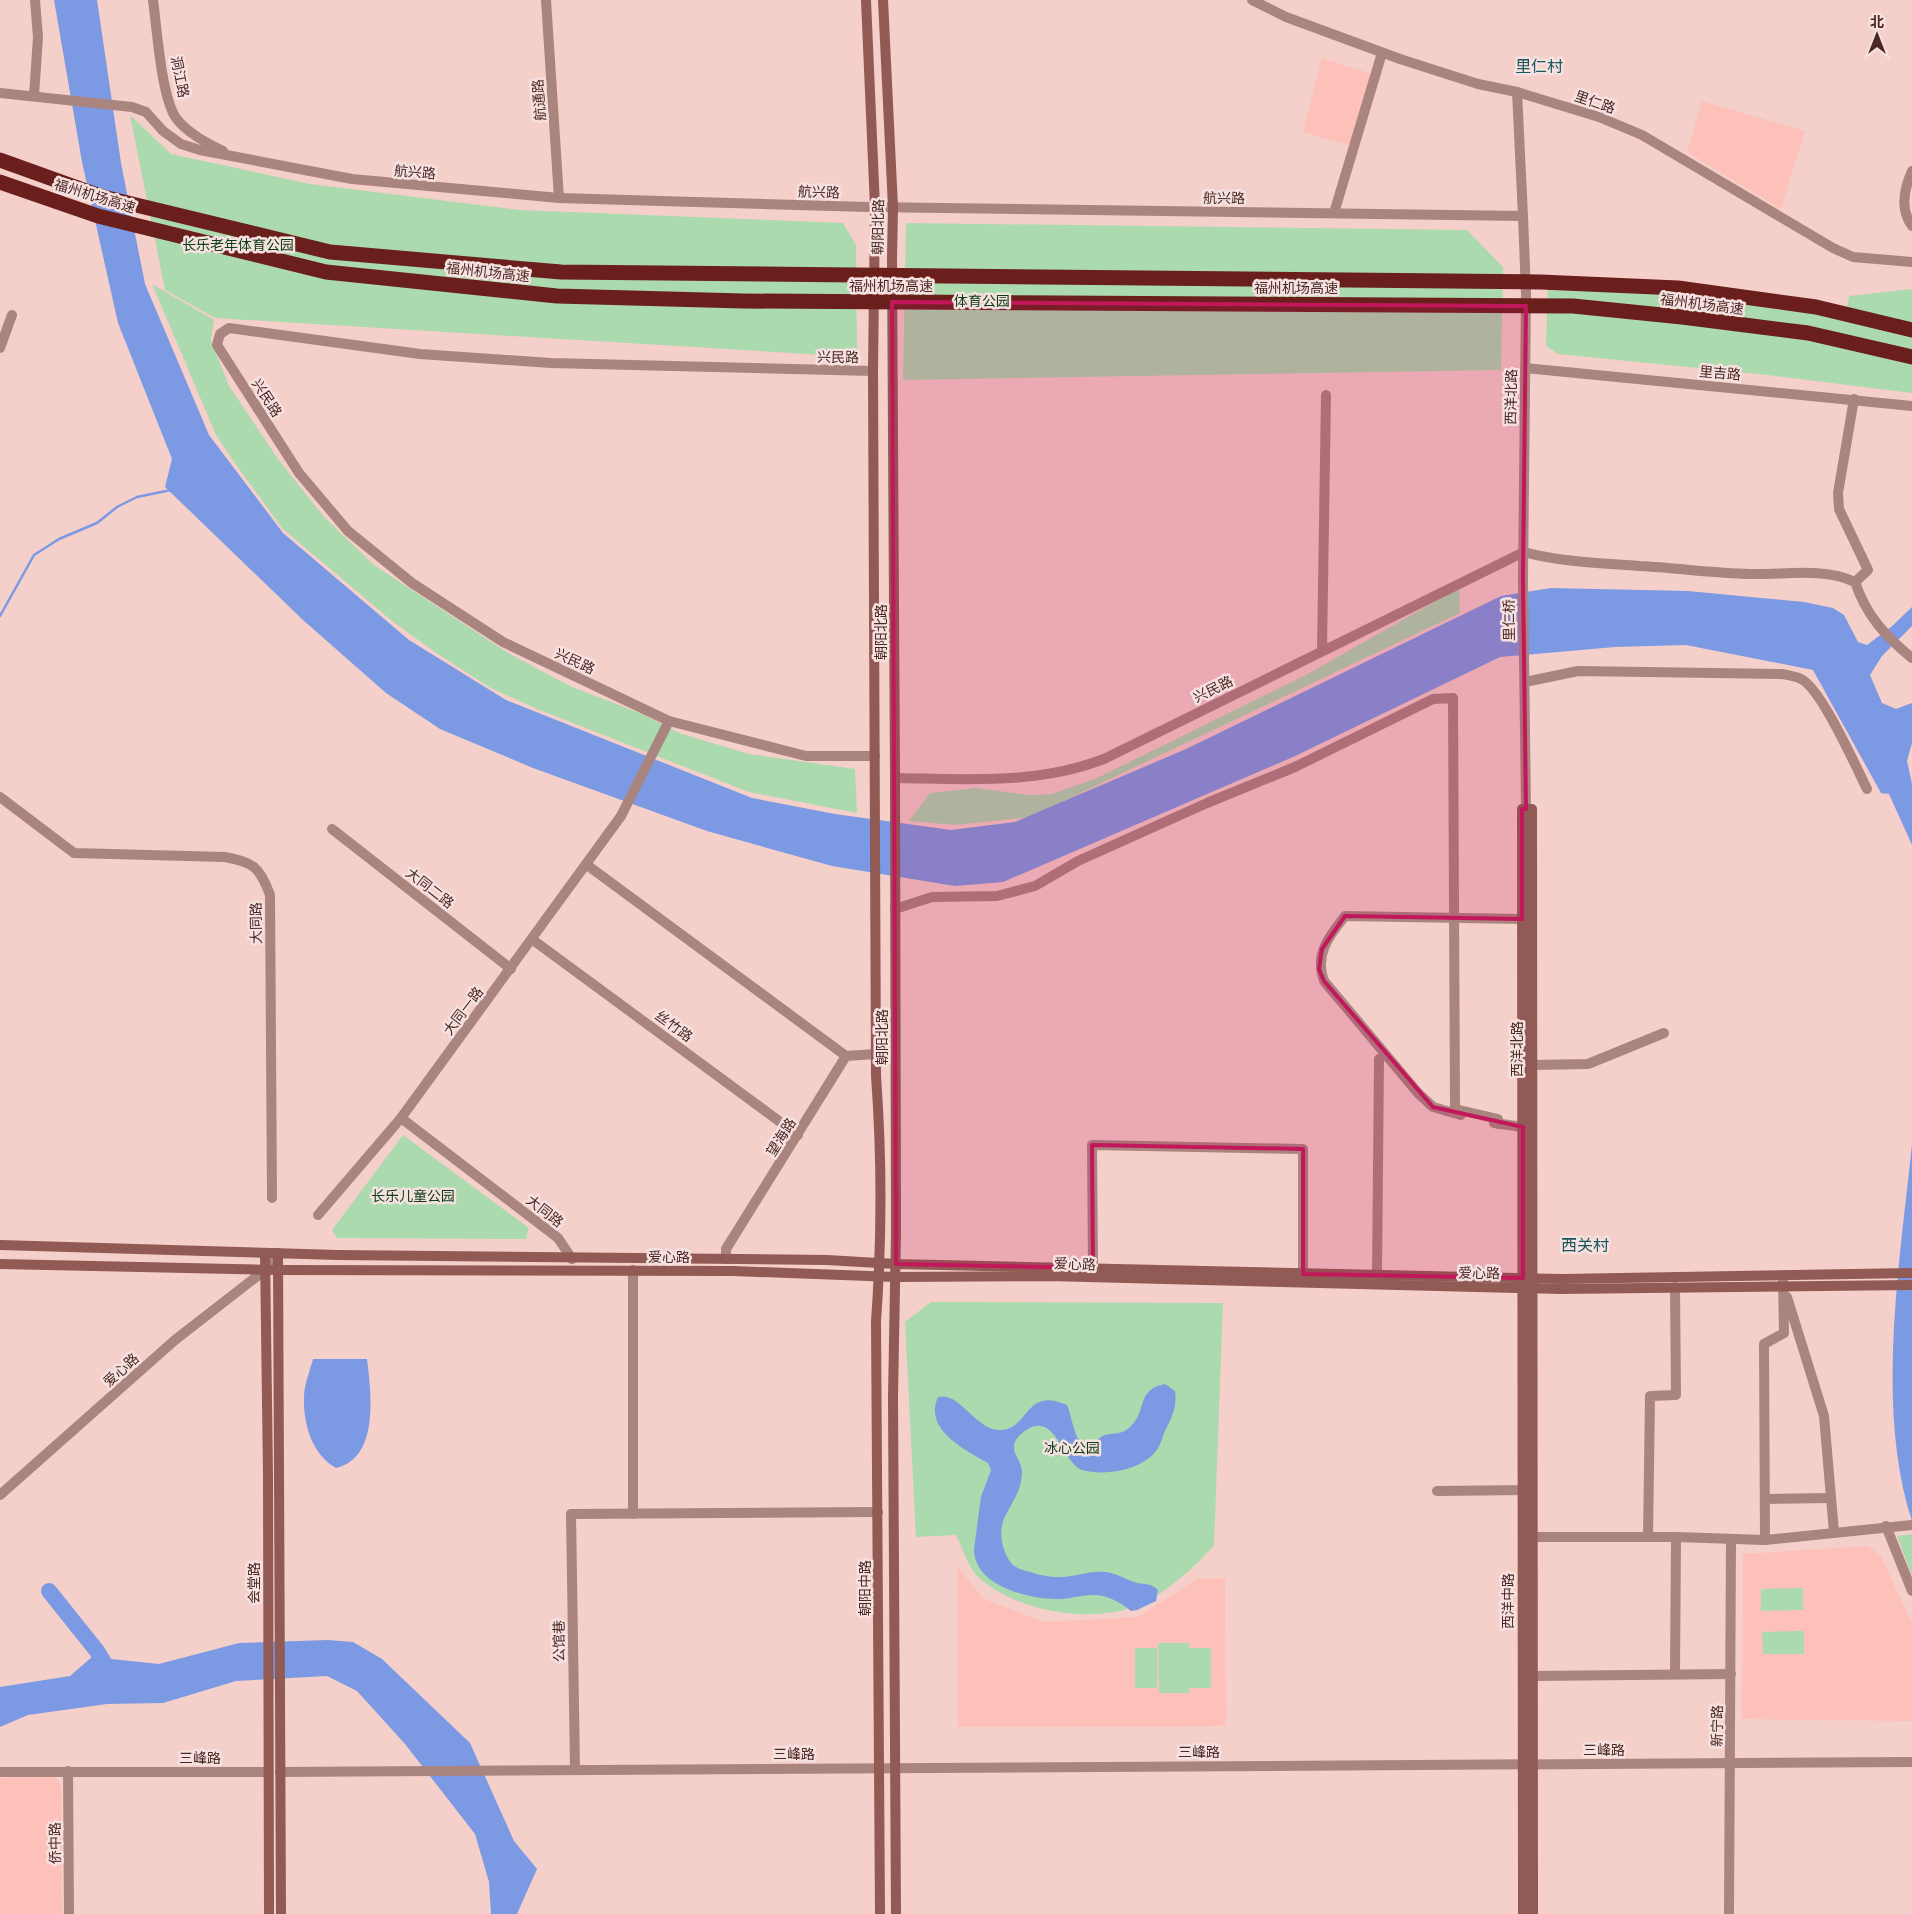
<svg xmlns="http://www.w3.org/2000/svg" width="1912" height="1914" viewBox="0 0 1912 1914" font-family="'Asap Condensed','Noto Sans SC',sans-serif">
	<style>
		.built { fill: #fdc1b9 }
		.green { fill: #abdaae }
		.water { fill: #7c9ae3 }
		.lines { fill: none; stroke-linecap: round; stroke-linejoin: round }
		.stream { stroke: #7c9ae3; stroke-width: 2.5 }
		.river { stroke: #7c9ae3; stroke-width: 16 }
		.minor { stroke: #aa847f; stroke-width: 10 }
		.tertiary { stroke: #aa847f; stroke-width: 10 }
		.secondary { stroke: #915a54; stroke-width: 10 }
		.motorway-bridge { stroke: #6a1f1c; stroke-width: 15 }
		.marked { fill: #c2185b; fill-opacity: 0.2; stroke: #c2185b; stroke-width: 4; stroke-linejoin: round }
		.labels { text-anchor: middle; stroke-width: 5; stroke-linejoin: round; paint-order: stroke }
		.street-label { font-size: 14px; fill: #4b2824; stroke: #f5e1df }
		.park-label { font-size: 14px; fill: #0c3e16; stroke: #f5e1df }
		.quarter-label { font-size: 16px; fill: #1b555d; stroke: #f5e1df }
	</style>
	<rect width="100%" height="100%" fill="#f5cfca"/>
	<g class="built">
		<polygon points="1322,58 1372,74 1352,146 1303,132"/>
		<polygon points="1702,101 1805,131 1781,209 1687,152"/>
		<polygon points="1868,1546 1881,1556 1912,1624 1912,1721 1742,1719 1743,1554"/>
		<polygon points="957,1566 984,1599 1044,1622 1138,1617 1198,1578 1225,1578 1226,1726 958,1727"/>
		<polygon points="55,1777 61,1787 62,1914 0,1914 0,1778"/>
	</g>
	<g class="green">
		<polygon points="130,115 171,154 310,184 520,210 843,223 856,245 857,357 215,318 165,290"/>
		<polygon points="906,223 1467,230 1503,267 1501,370 903,380"/>
		<polygon points="152,284 214,320 211,340 229,386 278,459 324,517 374,565 508,653 570,686 642,714 679,733 749,754 855,769 857,813 749,792 537,709 489,687 435,652 392,621 283,529 234,462 216,435"/>
		<polygon points="1548,284 1664,292 1846,317 1849,296 1912,289 1912,393 1767,375 1558,354 1546,346"/>
		<polygon points="1459,588 1460,613 1030,817 956,825 909,821 930,793 976,788 1029,795 1052,794 1097,778 1306,675"/>
		<polygon points="403,1135 529,1228 526,1239 337,1238 332,1230"/>
		<path d="M931,1302L1223,1303L1214,1545C1200,1563 1166,1592 1146,1602C1096,1626 1017,1613 977,1576C968,1566 962,1547 956,1535L916,1537L905,1322Z"/>
		<polygon points="1912,1534 1912,1576 1897,1536"/>
		<polygon points="1803,1588 1803,1610 1761,1611 1761,1589"/>
		<polygon points="1804,1631 1804,1654 1763,1654 1762,1632"/>
		<polygon points="1158,1643 1189,1643 1189,1655 1189,1648 1211,1648 1211,1688 1189,1688 1189,1693 1159,1693"/>
		<rect x="1135" y="1648" width="22" height="40"/>
	</g>
	<g class="water">
		<polygon points="54,0 97,0 121,163 145,284 209,435 283,533 409,640 506,700 752,798 835,814 951,830 1015,822 1186,749 1501,596 1551,588 1688,591 1804,602 1833,608 1844,615 1858,642 1867,645 1891,627 1912,607 1912,626 1882,656 1870,675 1882,703 1896,709 1912,703 1912,743 1907,761 1912,784 1912,845 1889,794 1881,793 1813,670 1686,645 1615,647 1500,657 1293,757 1003,882 955,886 832,866 707,831 533,768 440,729 386,693 303,620 165,487 172,459 118,323 82,162"/>
		<path d="M1912,1144V1521C1875,1408 1900,1262 1912,1144Z"/>
		<path d="M313,1359H367C371,1392 380,1458 336,1468C312,1455 303,1423 304,1397C304,1385 310,1371 313,1359Z"/>
		<path d="M1165,1384L1175,1391C1177,1406 1173,1414 1167,1427C1163,1434 1161,1445 1156,1451C1140,1471 1105,1476 1082,1470C1061,1463 1055,1402 1019,1436C1014,1441 1013,1447 1015,1453C1018,1460 1023,1467 1022,1474C1020,1507 991,1515 1005,1552C1009,1562 1013,1567 1023,1570C1033,1573 1045,1577 1056,1577C1072,1578 1089,1570 1105,1572C1116,1573 1123,1578 1134,1582C1143,1585 1150,1582 1158,1590L1156,1601L1137,1610L1131,1611C1120,1602 1108,1595 1093,1595C1080,1595 1067,1600 1055,1599C1025,1598 974,1585 974,1549L981,1497L991,1470L988,1463C966,1450 923,1430 938,1397C960,1391 976,1431 1001,1430C1029,1429 1025,1386 1067,1405C1072,1417 1073,1432 1080,1442L1091,1444C1095,1442 1097,1439 1101,1437C1110,1431 1120,1437 1130,1427C1147,1412 1136,1389 1165,1384Z"/>
		<polygon points="328,1640 353,1642 382,1659 470,1743 514,1841 537,1869 517,1914 491,1914 489,1882 475,1834 405,1744 357,1691 327,1676 236,1681 163,1703 107,1704 28,1715 0,1727 0,1687 70,1676 92,1657 159,1664 239,1643"/>
	</g>
	<g class="lines">
		<polyline class="stream" points="0,616 34,555 59,539 97,523 117,507 137,497 171,490"/>
		<polyline class="river" points="49,1591 97,1651 111,1674"/>
		<g class="minor">
			<polyline points="1252,0 1286,17 1400,59 1478,84 1517,92 1599,117 1642,135 1833,248 1853,257 1912,262"/>
			<polyline points="1517,92 1523,216"/>
			<polyline points="34,96 38,37 35,0"/>
			<path d="M1912,171C1904,189 1900,210 1912,226"/>
			<polyline points="1334,213 1382,53"/>
			<polyline points="0,348 12,315"/>
			<polyline points="1525,368 1912,406"/>
			<polyline points="1854,399 1838,493 1839,509 1868,570 1855,582"/>
			<polyline points="1322,650 1326,395"/>
			<path d="M1525,682L1578,671L1782,674C1788,675 1796,676 1801,679C1821,688 1856,767 1867,789"/>
			<path d="M895,778C966,779 1036,785 1104,759L1524,552C1561,562 1601,563 1640,566C1677,568 1713,573 1750,574C1784,575 1823,567 1855,582C1866,615 1885,636 1912,658"/>
			<polyline points="621,816 669,721"/>
			<polyline points="587,865 846,1056"/>
			<polyline points="895,909 932,897 997,896 1035,886 1078,861 1207,803 1295,767 1433,699 1453,698 1455,1109 1498,1119 1499,1124"/>
			<polyline points="1531,1065 1588,1064 1664,1033"/>
			<path d="M1461,1115L1433,1107L1418,1093L1324,981C1314,955 1329,936 1345,916L1522,919"/>
			<polyline points="401,1118 558,1238 572,1259"/>
			<polyline points="1494,1123 1523,1127"/>
			<polyline points="1093,1268 1092,1145 1303,1149 1303,1274"/>
			<polyline points="1377,1276 1379,1059"/>
			<polyline points="1787,1297 1824,1416 1834,1532"/>
			<polyline points="1437,1491 1531,1490"/>
			<polyline points="1765,1499 1831,1498"/>
			<polyline points="571,1514 878,1512"/>
			<polyline points="633,1514 633,1270"/>
			<polyline points="1886,1526 1912,1591"/>
			<polyline points="1532,1537 1676,1537 1765,1540 1912,1525"/>
			<polyline points="1648,1537 1650,1396 1676,1395 1675,1287"/>
			<polyline points="1765,1540 1764,1344 1784,1333 1783,1278"/>
			<polyline points="1675,1674 1676,1537"/>
			<polyline points="1533,1676 1731,1674"/>
			<polyline points="1729,1914 1731,1539"/>
		</g>
		<g class="tertiary">
			<path d="M153,0C157,28 161,96 176,118C187,133 207,143 223,151"/>
			<polyline points="546,0 559,198"/>
			<polyline points="0,93 132,107 146,112 163,131 181,144 200,150 352,179 559,198 868,207 1523,216 1526,293 1523,579 1526,809"/>
			<polyline points="873,371 551,363 420,354 229,328 220,334 217,345 299,473 348,531 412,583 503,642 669,721 806,756 875,756"/>
			<path d="M0,797L74,853L225,857C253,862 260,867 270,895L272,1198"/>
			<polyline points="332,829 511,969"/>
			<polyline points="533,940 798,1135"/>
			<polyline points="318,1215 401,1118 621,816"/>
			<polyline points="726,1259 726,1249 846,1056 876,1054"/>
			<polyline points="0,1495 175,1340 265,1270 278,1253"/>
			<polyline points="571,1514 575,1769"/>
			<polyline points="68,1771 69,1914"/>
			<polyline points="0,1772 267,1772"/>
			<polyline points="280,1772 1912,1762"/>
		</g>
		<g class="secondary">
			<path d="M866,0L875,207L873,371L876,1076C882,1158 882,1239 876,1321L880,1914"/>
			<polyline points="883,0 893,207 892,259 895,778 896,1232 893,1397 896,1914"/>
			<polyline points="0,1245 338,1255 827,1260 896,1264 1562,1279 1912,1273"/>
			<polyline points="265,1253 268,1475 269,1914"/>
			<polyline points="278,1253 281,1914"/>
			<polyline points="0,1264 278,1270 733,1271 895,1277 1048,1276 1560,1289 1912,1285"/>
			<polyline points="1523,1914 1522,809 1532,809 1533,1914"/>
		</g>
		<g class="motorway-bridge">
			<polyline points="0,160 103,197 330,252 561,272 1541,282 1678,288 1816,307 1912,330"/>
			<polyline points="0,182 98,216 326,272 557,296 743,301 1573,306 1682,317 1808,333 1912,357"/>
		</g>
	</g>
	<path class="marked" d="M892,302L1526,306L1523,579L1526,809H1522V919L1345,916L1322,949L1319,969L1324,981L1433,1107L1523,1127V1278L1303,1274V1149L1092,1145L1093,1268L896,1264Z"/>
	<g class="labels">
		<g class="street-label">
			<text transform="translate(180 77) rotate(79)" y="5">洞江路</text>
			<text transform="translate(539 100) rotate(-94)" y="5">航通路</text>
			<text transform="translate(1595 102) rotate(19)" y="5">里仁路</text>
			<text transform="translate(415 172) rotate(5)" y="5">航兴路</text>
			<text transform="translate(819 192) rotate(2)" y="5">航兴路</text>
			<text transform="translate(95 196) rotate(17)" y="5">福州机场高速</text>
			<text transform="translate(1224 198) rotate(1)" y="5">航兴路</text>
			<text transform="translate(878 227) rotate(-89)" y="5">朝阳北路</text>
			<text transform="translate(488 272) rotate(6)" y="5">福州机场高速</text>
			<text x="891" y="291">福州机场高速</text>
			<text x="1296" y="293">福州机场高速</text>
			<text transform="translate(1702 304) rotate(7)" y="5">福州机场高速</text>
			<text transform="translate(838 357) rotate(1)" y="5">兴民路</text>
			<text transform="translate(1720 373) rotate(5)" y="5">里吉路</text>
			<text transform="translate(1511 397) rotate(-89)" y="5">西洋北路</text>
			<text transform="translate(267 398) rotate(57)" y="5">兴民路</text>
			<text transform="translate(1509 620) rotate(-91)" y="5">里仁桥</text>
			<text transform="translate(881 632) rotate(-90)" y="5">朝阳北路</text>
			<text transform="translate(575 661) rotate(25)" y="5">兴民路</text>
			<text transform="translate(1213 689) rotate(-26)" y="5">兴民路</text>
			<text transform="translate(430 888) rotate(38)" y="5">大同二路</text>
			<text transform="translate(256 923) rotate(-91)" y="5">大同路</text>
			<text transform="translate(463 1011) rotate(-53)" y="5">大同一路</text>
			<text transform="translate(674 1026) rotate(36)" y="5">丝竹路</text>
			<text transform="translate(882 1037) rotate(-90)" y="5">朝阳北路</text>
			<text transform="translate(1517 1049) rotate(-90)" y="5">西洋北路</text>
			<text transform="translate(781 1137) rotate(-58)" y="5">望海路</text>
			<text transform="translate(545 1211) rotate(38)" y="5">大同路</text>
			<text x="669" y="1262">爱心路</text>
			<text transform="translate(1075 1264) rotate(2)" y="5">爱心路</text>
			<text transform="translate(1479 1273) rotate(1)" y="5">爱心路</text>
			<text transform="translate(121 1370) rotate(-42)" y="5">爱心路</text>
			<text transform="translate(254 1583) rotate(-90)" y="5">会堂路</text>
			<text transform="translate(865 1588) rotate(-90)" y="5">朝阳中路</text>
			<text transform="translate(1508 1601) rotate(-90)" y="5">西洋中路</text>
			<text transform="translate(559 1641) rotate(-91)" y="5">公馆巷</text>
			<text transform="translate(1717 1726) rotate(-89)" y="5">新宁路</text>
			<text x="1604" y="1755">三峰路</text>
			<text x="1199" y="1757">三峰路</text>
			<text x="794" y="1759">三峰路</text>
			<text x="200" y="1763">三峰路</text>
			<text transform="translate(55 1843) rotate(-91)" y="5">侨中路</text>
		</g>
		<g class="park-label">
			<text x="238" y="250">长乐老年体育公园</text>
			<text x="982" y="306">体育公园</text>
			<text x="413" y="1201">长乐儿童公园</text>
			<text x="1072" y="1453">冰心公园</text>
		</g>
		<g class="quarter-label">
			<text x="1539" y="72">里仁村</text>
			<text x="1585" y="1251">西关村</text>
		</g>
	</g>
	<g transform="translate(1877 35)" stroke="#f5e1df" stroke-width="4" paint-order="stroke">
	<path d="M0-4L9 19L0 12L-9 19Z" fill="#4b2824"/>
	<text y="-8" font-size="14" font-weight="bold" text-anchor="middle" fill="#4b2824">北</text>
	</g>
</svg>
